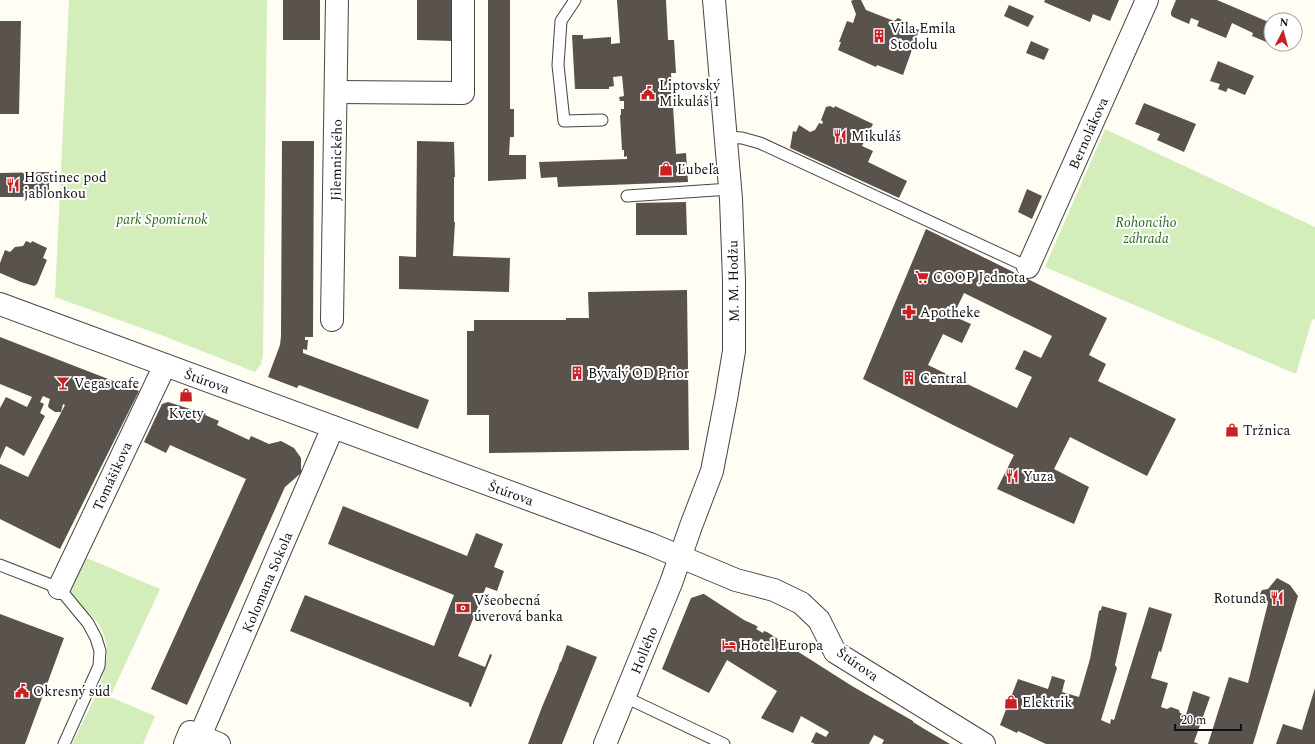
<svg xmlns="http://www.w3.org/2000/svg" width="1315" height="744" viewBox="0 0 1315 744" font-family="Spectral,serif">
	<style>
		.green { fill: #d3edbb }
		.building { fill: #5a524c; fill-rule: evenodd }
		.lines { fill: none; stroke-linecap: round; stroke-linejoin: round }
		.lane-casing { stroke: #444; stroke-width: 13 }
		.street-casing { stroke: #444; stroke-width: 24 }
		.lane { stroke: #fff; stroke-width: 11 }
		.street { stroke: #fff; stroke-width: 22 }
		.labels { text-anchor: middle; stroke-width: 4; stroke-linejoin: round; paint-order: stroke }
		.poi-label { font-size: 14px; fill: #111; stroke: #fff; text-anchor: start }
		.street-label { font-size: 14px; fill: #111; stroke: #fff }
		.park-label { font-size: 14px; font-style: italic; fill: #2a6d1c; stroke: #fff }
	</style>
	<rect width="100%" height="100%" fill="#fffdf4"/>
	<g class="green">
		<polygon points="69,0 267,0 263,355 261,364 255,372 161,335 55,297"/>
		<polygon points="1105,129 1315,227 1315,319 1312,320 1296,374 1045,267"/>
		<path d="M82,556L160,589L110,697L155,716L143,744H72C85,717 104,685 107,655C108,643 102,627 94,618C86,610 76,604 66,598Z"/>
	</g>
	<g class="building">
		<rect x="283" y="0" width="37" height="40"/>
		<polygon points="417,0 454,0 454,41 417,40"/>
		<polygon points="488,0 510,0 510,109 514,109 514,137 510,137 509,155 526,155 526,179 488,181"/>
		<polygon points="617,0 666,0 668,40 674,40 676,73 671,73 676,154 686,153 688,182 558,187 557,177 541,178 539,162 627,159 627,156 624,157 624,150 622,150 620,115 621,115 621,109 624,109 624,101 620,101 619,97 624,96 622,76 613,77 614,86 609,87 609,89 575,89 572,35 583,35 583,39 611,37 611,44 620,43"/>
		<polygon points="853,0 861,0 866,10 894,21 898,18 904,21 904,23 906,25 919,30 903,75 877,65 876,67 838,50 841,42 839,42 847,21 853,23 856,14 851,1"/>
		<polygon points="1045,0 1119,0 1110,21 1093,14 1090,22 1044,2"/>
		<polygon points="1176,0 1217,0 1271,23 1271,44 1252,36 1253,33 1232,23 1226,38 1197,26 1199,21 1191,18 1189,24 1173,17 1171,15 1171,12"/>
		<polygon points="1009,5 1034,16 1028,27 1004,16"/>
		<polygon points="0,21 21,21 19,114 0,114"/>
		<polygon points="1031,41 1049,49 1044,60 1026,53"/>
		<polygon points="1271,44 1284,44 1282,48"/>
		<polygon points="1218,61 1254,76 1245,95 1228,88 1226,92 1218,89 1220,84 1210,81"/>
		<polygon points="1144,103 1196,124 1184,152 1157,140 1160,134 1135,124"/>
		<polygon points="830,106 834,108 835,106 873,124 862,146 873,151 868,162 907,181 899,198 790,148 793,131 796,132 799,125 810,132 815,130 819,123 822,124 823,122 821,120 826,107"/>
		<polygon points="282,141 314,141 313,337 305,337 305,340 308,340 307,350 303,349 303,353 429,400 418,429 299,385 297,388 268,377 280,345 281,336"/>
		<polygon points="417,141 454,142 455,177 454,177 454,222 455,222 453,256 510,258 509,292 399,289 399,256 416,257"/>
		<polygon points="49,172 49,197 0,197 0,173"/>
		<polygon points="1027,189 1042,196 1032,219 1018,212"/>
		<polygon points="686,202 687,235 636,235 636,203"/>
		<path d="M926,229L1107,318L1089,355L1106,364L1098,381L1176,419L1147,476L1070,437L1054,469L1089,487L1074,524L997,489L1014,455L953,425L863,379ZM964,293L1052,336L1041,358L1024,350L1015,369L1032,377L1017,408L928,365L943,334L962,343L971,324L953,316Z"/>
		<polygon points="26,241 31,243 32,241 47,248 43,258 47,260 37,284 34,286 21,282 0,273 0,263 5,250 10,252 15,247 23,246"/>
		<polygon points="687,290 689,450 489,453 489,415 467,415 467,331 474,331 474,320 566,320 566,318 589,318 588,292"/>
		<polygon points="0,337 139,391 60,549 0,519 0,464 28,477 65,405 63,404 61,412 55,412 49,408 48,406 50,399 43,396 40,402 44,404 40,413 45,416 24,456 6,446 0,459 0,408 6,397 27,407 32,397 0,384"/>
		<polygon points="168,402 206,414 205,415 219,421 217,425 249,440 251,436 269,444 281,441 294,448 301,458 301,473 285,487 187,705 151,689 246,479 170,445 166,453 144,442 162,404"/>
		<polygon points="343,506 467,556 476,533 503,544 494,567 504,571 497,591 486,587 458,656 485,667 490,654 492,655 471,707 469,706 469,703 290,631 305,595 434,646 454,595 328,544"/>
		<polygon points="1277,578 1290,585 1298,596 1253,744 1208,744 1229,677 1248,683 1268,603 1259,596 1262,590 1268,589"/>
		<polygon points="703,594 704,594 744,620 755,625 758,627 756,629 763,633 764,631 767,632 852,686 913,721 913,722 926,730 950,744 882,744 884,740 874,735 869,744 815,744 811,742 816,732 826,737 829,732 801,716 793,733 761,718 777,691 727,660 709,693 662,669 691,598"/>
		<polygon points="1102,606 1127,613 1115,665 1117,668 1101,720 1110,724 1111,719 1114,720 1149,607 1172,614 1161,652 1159,651 1151,678 1168,683 1161,707 1167,709 1171,707 1179,710 1180,713 1186,715 1193,691 1210,697 1194,742 1199,744 1046,744 1018,731 1017,733 1000,725 1018,679 1048,689 1052,676 1065,680 1062,692 1079,697 1090,659 1099,611 1101,610"/>
		<polygon points="0,614 64,638 25,744 0,744"/>
		<polygon points="567,645 597,657 562,744 528,744 542,707 558,669 560,662 561,662"/>
		<polygon points="1315,688 1315,744 1276,744 1283,724 1302,730"/>
	</g>
	<g class="lines">
		<g class="lane-casing">
			<g id="lane">
				<polyline points="575,0 561,21 558,65 564,121 602,120"/>
				<polyline points="725,137 742,138 760,143 1028,267"/>
				<polyline points="627,196 730,189"/>
				<polyline points="0,565 59,588 88,623 96,638 100,651 99,666 64,744"/>
				<polyline points="625,697 724,744"/>
			</g>
		</g>
		<g class="street-casing">
			<g id="street">
				<polyline points="337,92 463,93 463,0"/>
				<polyline points="1028,267 1147,0"/>
				<polyline points="0,304 650,544 736,580 774,590 801,603 819,620 835,652 984,744"/>
				<polyline points="332,320 337,0"/>
				<polyline points="59,588 165,365"/>
				<polyline points="200,736 333,427"/>
				<polyline points="185,744 190,732 219,744"/>
				<polyline points="605,744 671,583 691,526 712,471 726,399 734,351 734,280 731,199 714,0"/>
			</g>
		</g>
		<use href="#lane" class="lane"/>
		<use href="#street" class="street"/>
	</g>
	<defs>
		<g id="building-bare" transform="scale(1.08)"><path d="M-4-6H4V6H1V3H-1V6H-4ZM-2.5-4.3h1.7v1.8h-1.7ZM.8-4.3h1.7v1.8H.8ZM-2.5-1h1.7V.8h-1.7ZM.8-1h1.7V.8H.8Z" fill="#c92022" stroke="#fff" stroke-width="2.5" paint-order="stroke"/></g>
		<g id="civic-bare" transform="scale(1.08)"><path d="M-.6-6.5H3V-4.5H.6V-3L4-1V1h2V6H-6V1h2V-1L-.6-3ZM-1.2 2.5V6h2.4V2.5Z" fill="#c92022" stroke="#fff" stroke-width="2.5" paint-order="stroke"/></g>
		<g id="restaurant-bare" transform="scale(1.08)"><path d="M-5-6h1v4h1v-4h1v4h1v-4h1v5L-1.5 .5V6h-2V.5L-5-1ZM5-6V6H3V1.5H1.5Q1.5-4 5-6Z" fill="#c92022" stroke="#fff" stroke-width="2.5" paint-order="stroke"/></g>
		<g id="shop-bare" transform="scale(1.08)"><path d="M-5-2.5h2.3a2.7 3.5 0 0 1 5.4 0H5L5.5 6h-11ZM-1.5-2.5h3a1.5 2.3 0 0 0-3 0Z" fill="#c92022" stroke="#fff" stroke-width="2.5" paint-order="stroke"/></g>
		<g id="supermarket-bare" transform="scale(1.08)"><path d="M-6-5.5h2.5l.6 2H6L4.5 2H-2.5L-4.4-4H-6ZM-1.5 3.2a1.3 1.3 0 1 0 .1 0ZM3 3.2a1.3 1.3 0 1 0 .1 0Z" fill="#c92022" stroke="#fff" stroke-width="2.5" paint-order="stroke"/></g>
		<g id="pharmacy-bare" transform="scale(1.08)"><path d="M-2-6h4v4h4v4h-4v4h-4v-4h-4v-4h4Z" fill="#c92022" stroke="#fff" stroke-width="2.5" paint-order="stroke"/></g>
		<g id="bar-bare" transform="scale(1.08)"><path d="M-6-5H6L.8 .8V4.5H3.5V6h-7V4.5H-.8V.8Z" fill="#c92022" stroke="#fff" stroke-width="2.5" paint-order="stroke"/></g>
		<g id="bank-bare" transform="scale(1.08)"><path d="M-6-4H6V4H-6ZM0-2.3a2.3 2.3 0 1 0 0 4.6a2.3 2.3 0 1 0 0-4.6Z" fill="#c92022" stroke="#fff" stroke-width="2.5" paint-order="stroke"/></g>
		<g id="hotel-bare" transform="scale(1.08)"><path d="M-6-4.5h1.5V1H6V5H4.5V3h-9V5H-6ZM-4 0a1.8 1.8 0 1 1 3.6 0ZM.5 0V-2.5h3Q6-2.5 6 0Z" fill="#c92022" stroke="#fff" stroke-width="2.5" paint-order="stroke"/></g>
	</defs>
	<g fill-rule="evenodd">
		<use href="#building-bare" x="879" y="36"/>
		<use href="#civic-bare" x="648" y="93"/>
		<use href="#restaurant-bare" x="840" y="136"/>
		<use href="#shop-bare" x="666" y="169"/>
		<use href="#restaurant-bare" x="13" y="185"/>
		<use href="#supermarket-bare" x="922" y="277"/>
		<use href="#pharmacy-bare" x="909" y="312"/>
		<use href="#building-bare" x="577" y="373"/>
		<use href="#building-bare" x="909" y="378"/>
		<use href="#bar-bare" x="63" y="383"/>
		<use href="#shop-bare" x="186" y="395"/>
		<use href="#shop-bare" x="1232" y="430"/>
		<use href="#restaurant-bare" x="1012" y="476"/>
		<use href="#restaurant-bare" x="1277" y="598"/>
		<use href="#bank-bare" x="463" y="608"/>
		<use href="#hotel-bare" x="729" y="645"/>
		<use href="#civic-bare" x="22" y="691"/>
		<use href="#shop-bare" x="1011" y="702"/>
	</g>
	<g class="labels">
		<g class="poi-label">
			<text x="890" y="33">Vila Emila<tspan x="890" dy="16">Stodolu</tspan></text>
			<text x="659" y="90">Liptovský<tspan x="659" dy="16">Mikuláš 1</tspan></text>
			<text x="851" y="141">Mikuláš</text>
			<text x="677" y="174">Ľubeľa</text>
			<text x="24" y="182">Hostinec pod<tspan x="24" dy="16">jablonkou</tspan></text>
			<text x="933" y="282">COOP Jednota</text>
			<text x="920" y="317">Apotheke</text>
			<text x="588" y="378">Bývalý OD Prior</text>
			<text x="920" y="383">Central</text>
			<text x="74" y="388">Vegas cafe</text>
			<text x="186" y="418" text-anchor="middle">Kvety</text>
			<text x="1243" y="435">Tržnica</text>
			<text x="1023" y="481">Yuza</text>
			<text x="1266" y="603" text-anchor="end">Rotunda</text>
			<text x="474" y="605">Všeobecná<tspan x="474" dy="16">úverová banka</tspan></text>
			<text x="740" y="650">Hotel Europa</text>
			<text x="33" y="696">Okresný súd</text>
			<text x="1022" y="707">Elektrik</text>
		</g>
		<g class="street-label">
			<text transform="translate(1088 133) rotate(-66)" y="5">Bernolákova</text>
			<text transform="translate(336 160) rotate(-89)" y="5">Jilemnického</text>
			<text transform="translate(733 281) rotate(-91)" y="5">M. M. Hodžu</text>
			<text transform="translate(207 381) rotate(20)" y="5">Štúrova</text>
			<text transform="translate(112 476) rotate(-65)" y="5">Tomášikova</text>
			<text transform="translate(511 493) rotate(20)" y="5">Štúrova</text>
			<text transform="translate(267 582) rotate(-67)" y="5">Kolomana Sokola</text>
			<text transform="translate(644 650) rotate(-68)" y="5">Hollého</text>
			<text transform="translate(858 664) rotate(35)" y="5">Štúrova</text>
		</g>
		<g class="park-label">
			<text x="162" y="224">park Spomienok</text>
			<text x="1146" y="227">Rohonciho<tspan x="1146" dy="16">záhrada</tspan></text>
		</g>
	</g>
	<g transform="translate(1283 32) rotate(6)"><circle r="19" fill="#ffffff" stroke="#a0a0a0"/>
	<path d="M0-3L7 15L0 10L-7 15Z" fill="#c92022"/>
	<text y="-6" font-size="11" font-weight="bold" text-anchor="middle" fill="#111111">N</text>
	</g>
	<path d="M1175 724v6h66v-6" fill="none" stroke="#111111" stroke-width="2"/>
	<text x="1181" y="724" font-size="12" fill="#111111" stroke="#ffffff" stroke-width="3" paint-order="stroke">20 m</text>
</svg>
